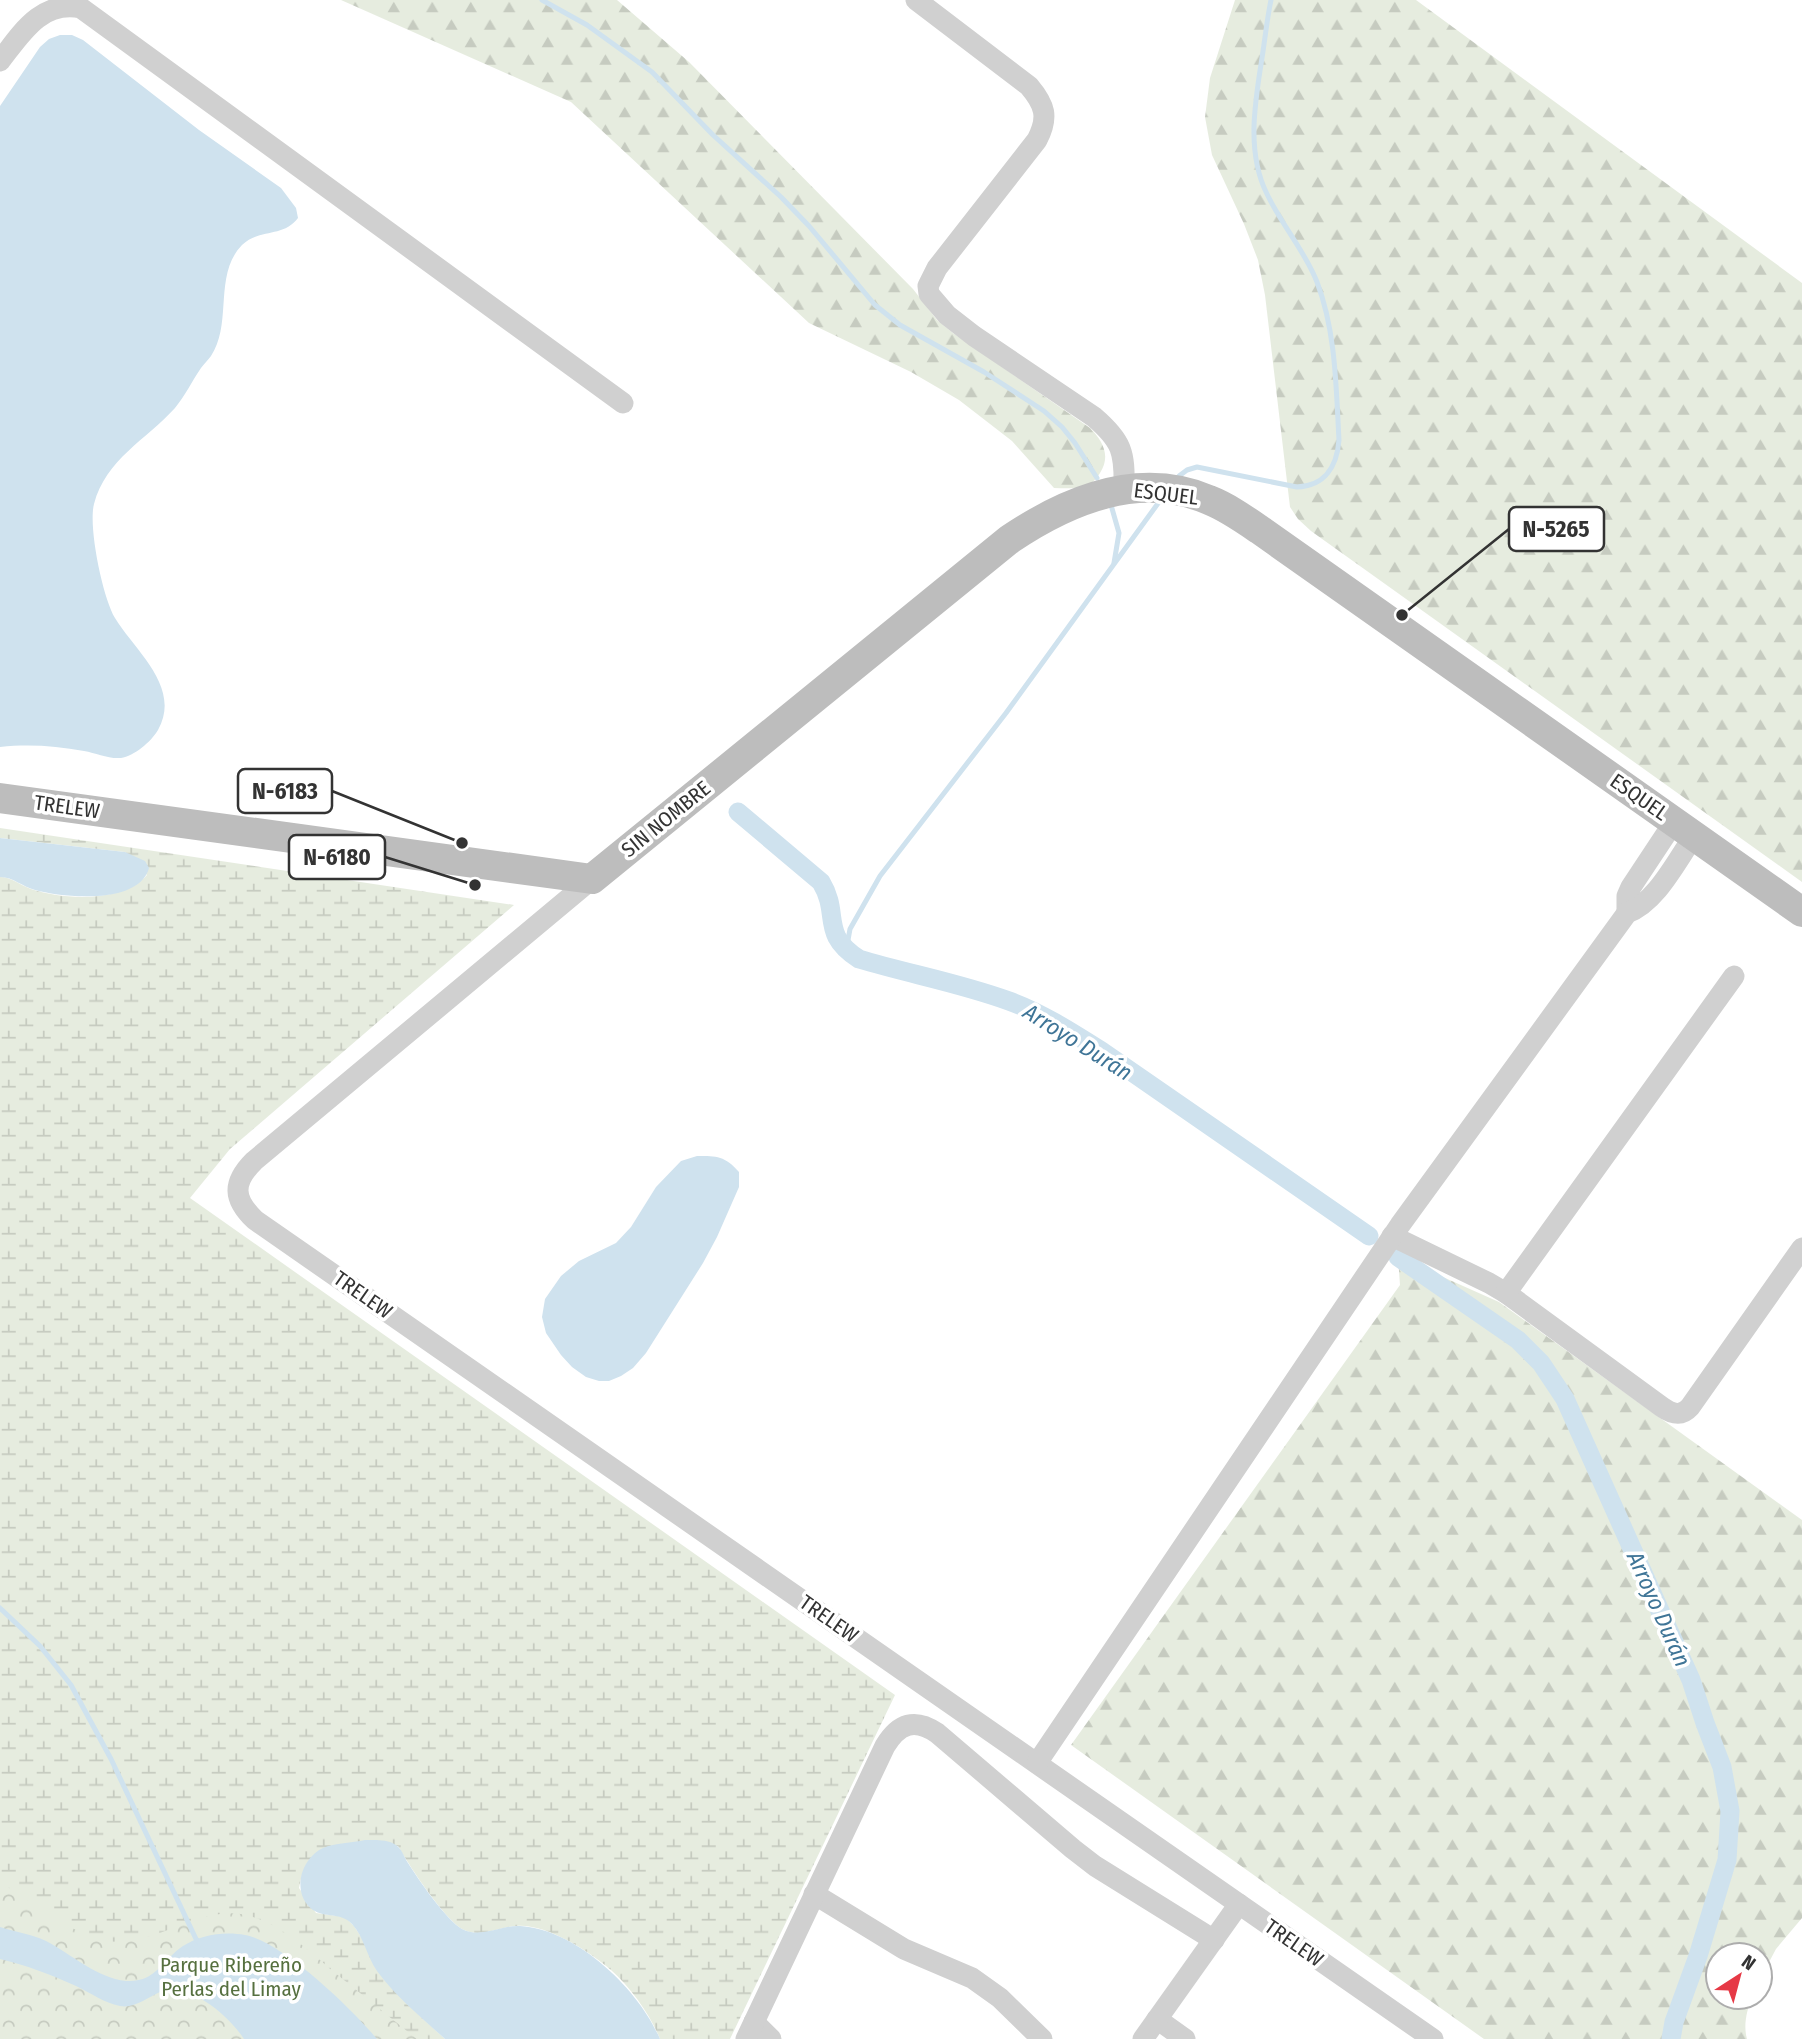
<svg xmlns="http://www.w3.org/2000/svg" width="1802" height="2039" viewBox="0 0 1802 2039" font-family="'Fira Sans Condensed',sans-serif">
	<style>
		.forest { fill: url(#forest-firs) }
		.wetland { fill: url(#wetland-marsh) }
		.park { fill: url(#park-crowns) }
		.water { fill: #cfe2ee }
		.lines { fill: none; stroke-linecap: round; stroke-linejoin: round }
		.stream { stroke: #cfe2ee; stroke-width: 5 }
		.canal { stroke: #cfe2ee; stroke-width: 19 }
		.street { stroke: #d0d0d0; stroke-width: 21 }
		.secondary { stroke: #bdbdbd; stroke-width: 30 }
		.labels { text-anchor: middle; stroke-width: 7; stroke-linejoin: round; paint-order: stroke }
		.street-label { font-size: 21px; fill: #333; stroke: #fff }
		.park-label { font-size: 21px; fill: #56703f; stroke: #fff }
		.water-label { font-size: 23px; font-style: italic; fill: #3f7597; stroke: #fff }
		.leader { fill: none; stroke: #333; stroke-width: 2.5 }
		.callout-dot { fill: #333; stroke: #fff; stroke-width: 2.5 }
		.callout { fill: #fff; stroke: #333; stroke-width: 2.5 }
		.callout-label { font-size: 23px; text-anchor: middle; font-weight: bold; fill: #333 }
	</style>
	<defs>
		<pattern id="forest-firs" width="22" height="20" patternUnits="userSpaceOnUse" patternTransform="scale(1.75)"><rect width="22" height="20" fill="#e6ecdf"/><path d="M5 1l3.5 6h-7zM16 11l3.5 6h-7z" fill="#c6cbc0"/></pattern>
		<pattern id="wetland-marsh" width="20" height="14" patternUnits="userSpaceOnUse" patternTransform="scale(1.75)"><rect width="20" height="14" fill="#e6ecdf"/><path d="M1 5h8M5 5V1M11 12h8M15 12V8" fill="none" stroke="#c6cbc0"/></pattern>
		<pattern id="park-crowns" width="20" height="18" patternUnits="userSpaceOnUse" patternTransform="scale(1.75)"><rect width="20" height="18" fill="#e6ecdf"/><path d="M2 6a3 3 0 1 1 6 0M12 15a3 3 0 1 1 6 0" fill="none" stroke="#c6cbc0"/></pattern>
	</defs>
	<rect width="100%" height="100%" fill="#fff"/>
	<g class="forest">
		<path d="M341,0H617L689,62L913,289L937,320L953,333L1090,428C1103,441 1111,456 1100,473C1096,480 1090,485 1082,487C1074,489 1063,488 1054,488L1012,441L959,400L911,372L809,323L571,102Z"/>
		<polygon points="1235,0 1416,0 1802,283 1802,882 1311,531 1298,519 1290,507 1265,295 1258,260 1244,224 1212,155 1205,117 1210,78"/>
		<path d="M1398,1257L1499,1302L1802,1520V1918L1776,1949L1760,1979V1955H1718V1997H1752C1747,2010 1743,2025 1747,2039H1484L1071,1745L1400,1285Z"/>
	</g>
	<path class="wetland" d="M0,828L514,905L230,1149L190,1198L895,1695L730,2039H660C650,2014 631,1988 611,1970C589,1951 545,1923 516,1926C498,1927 481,1938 464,1930C446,1922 408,1864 398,1846C373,1845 331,1838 312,1857C304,1865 301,1878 299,1888L316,1913L345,1917L354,1926L404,2001L445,2039H377L172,1955L0,1927V877C11,877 20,885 31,889C64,900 121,903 147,875L125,852L0,838Z"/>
	<path class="park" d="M0,1882C24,1897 79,1938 106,1941C157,1948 202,1902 250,1916C282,1925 309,1951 334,1972C362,1994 389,2017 417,2039H0Z"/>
	<g class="water">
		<path d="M60,35H72L83,40L199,130L281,188L296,208L298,218C283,238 260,228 242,245C213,275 233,323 211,356C208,360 204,364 201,368C192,381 185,396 175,408C146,440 106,459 94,504C88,527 103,598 115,618C135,651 182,687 158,730C151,742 134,756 121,758C108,759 96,753 84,751C56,746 29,744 0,747V106L40,47L49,39Z"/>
		<path d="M0,838L125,852L145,861L149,868C139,905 64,898 35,890C23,887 13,877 0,877Z"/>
		<path d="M697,1156C717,1156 725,1156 739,1172V1187L717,1237L703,1263L646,1353L633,1368L621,1376L609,1381H599L586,1377L572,1367L561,1355L546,1333L542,1317L545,1299L561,1276L579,1261L616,1243L631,1227L656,1187L681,1161Z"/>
		<path d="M365,1840C376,1840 387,1839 396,1845C402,1849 404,1857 408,1863C418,1879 447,1921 462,1929C481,1939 500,1925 520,1926C576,1929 639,1989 660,2039H445C422,2018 396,1997 377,1971C367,1957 364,1937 352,1924C341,1912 325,1918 313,1910C291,1894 300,1859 323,1848C335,1843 352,1843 365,1840Z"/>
		<path d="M0,1927C15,1932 31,1934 46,1941C71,1954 97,1978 126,1981C156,1983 163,1959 183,1946C200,1935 224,1931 245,1935C283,1942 352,2009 377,2039H244C229,2016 190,1981 160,1992C148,1997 134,2009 120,2006C104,2003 91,1993 76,1986C52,1975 26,1965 0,1959Z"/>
	</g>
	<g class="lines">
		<g class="stream">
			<polyline points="542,0 587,25 652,72 713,135 781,197 809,226 875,305 900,325 984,372 1044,411 1062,427 1075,443 1097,478"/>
			<path d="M1179,476L1187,470L1197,467L1297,487C1325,486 1337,466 1339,440C1336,387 1336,332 1317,282C1305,251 1281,224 1267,194C1246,152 1255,102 1262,58C1265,39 1267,19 1271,0"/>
			<polyline points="1111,505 1119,533 1114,563"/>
			<polyline points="850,953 848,940 850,929 880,876 1006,713 1159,502"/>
			<polyline points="0,1608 40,1646 71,1685 111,1759 196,1939 201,1944"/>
		</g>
		<g class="canal">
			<path d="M738,812L821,882C841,915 819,933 859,959C909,974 960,983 1009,1001C1042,1013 1073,1033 1103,1052L1369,1236"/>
			<polyline points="1398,1257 1518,1340 1541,1363 1565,1399 1691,1680 1705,1723 1722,1767 1730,1811 1727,1860 1698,1956 1674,2022 1671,2039"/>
		</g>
		<g class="street">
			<path d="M916,0L1029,86C1045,105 1049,117 1037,140L937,268L928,286L929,294L947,315L974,336L1094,417C1122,441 1125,452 1124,489"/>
			<path d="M0,61C21,34 41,0 81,8L623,403"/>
			<path d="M592,879L254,1161C232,1183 233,1199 255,1220L1433,2039"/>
			<polyline points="1627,913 1627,896 1631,887 1674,822"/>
			<path d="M1392,1236L1489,1283L1506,1293L1662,1407C1672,1414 1681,1417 1690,1407L1802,1248"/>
			<polyline points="1506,1293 1734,976"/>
			<path d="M1037,1763L1400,1225L1627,913C1656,903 1677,860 1694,836"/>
			<polyline points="814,1894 904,1949 972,1978 1000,1998 1042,2039"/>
			<polyline points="1157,2019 1185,2039"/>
			<polyline points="754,2022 771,2039"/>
			<path d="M746,2039L885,1746C899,1723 915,1718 937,1733L1073,1849L1095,1866L1214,1940"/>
			<polyline points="1143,2039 1239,1904"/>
		</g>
		<path class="secondary" d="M0,798L592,879L1010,539C1068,500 1139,470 1209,500C1227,507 1244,519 1260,530L1802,912"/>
	</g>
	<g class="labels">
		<g class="street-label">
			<text transform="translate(1166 494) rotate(7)" y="7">ESQUEL</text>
			<text transform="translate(1639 797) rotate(35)" y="7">ESQUEL</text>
			<text transform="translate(67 807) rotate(8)" y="7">TRELEW</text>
			<text transform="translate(666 819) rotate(-39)" y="7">SIN NOMBRE</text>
			<text transform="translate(363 1295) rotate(35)" y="7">TRELEW</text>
			<text transform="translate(829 1619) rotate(35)" y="7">TRELEW</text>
			<text transform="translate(1294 1943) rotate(35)" y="7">TRELEW</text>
		</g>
		<g class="park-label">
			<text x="231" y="1972">Parque Ribereño<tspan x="231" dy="24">Perlas del Limay</tspan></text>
		</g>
		<g class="water-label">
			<text transform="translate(1078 1042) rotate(32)" y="8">Arroyo Durán</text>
			<text transform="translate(1659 1609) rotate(66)" y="8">Arroyo Durán</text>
		</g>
	</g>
	<path class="leader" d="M1402 615L1509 529M462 843L332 791M475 885L385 857"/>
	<g class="callout-dot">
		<circle cx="1402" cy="615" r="7"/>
		<circle cx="462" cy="843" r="7"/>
		<circle cx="475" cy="885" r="7"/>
	</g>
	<g class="callout">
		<rect x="1509" y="507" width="95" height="44" rx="7"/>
		<rect x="238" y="769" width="94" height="44" rx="7"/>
		<rect x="289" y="835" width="96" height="44" rx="7"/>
	</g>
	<g class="callout-label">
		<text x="1556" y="537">N-5265</text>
		<text x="285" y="799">N-6183</text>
		<text x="337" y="865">N-6180</text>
	</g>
	<g transform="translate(1739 1976) rotate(36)"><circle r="33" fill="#ffffff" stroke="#adadad" stroke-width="2"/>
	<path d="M0-5L12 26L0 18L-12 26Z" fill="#e63946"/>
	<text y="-10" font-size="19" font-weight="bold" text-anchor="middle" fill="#333333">N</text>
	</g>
</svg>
